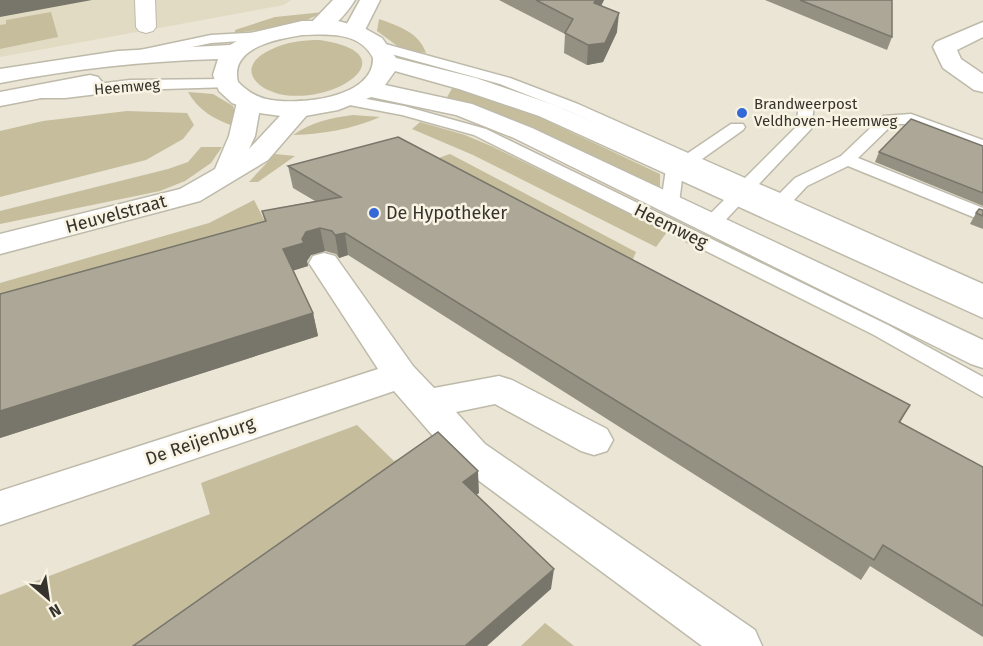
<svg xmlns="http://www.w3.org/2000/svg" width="983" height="646" viewBox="0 0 983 646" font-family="'Fira Sans',sans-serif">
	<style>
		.built { fill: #e2dbc3 }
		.green { fill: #c6bd9d }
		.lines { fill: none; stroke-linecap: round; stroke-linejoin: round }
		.service-casing { stroke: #bebaaa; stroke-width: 3 }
		.pedestrian-casing { stroke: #bebaaa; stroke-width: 2 }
		.minor-casing { stroke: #bebaaa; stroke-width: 3 }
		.tertiary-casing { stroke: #bebaaa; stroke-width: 3 }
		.secondary-casing { stroke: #bebaaa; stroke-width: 3 }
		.service { fill: #fff; fill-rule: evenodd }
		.pedestrian { fill: #fff; fill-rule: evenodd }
		.minor { fill: #fff; fill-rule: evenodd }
		.tertiary { fill: #fff; fill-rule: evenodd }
		.secondary { fill: #fff; fill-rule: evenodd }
		.wall { fill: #949082 }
		.shaded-wall { fill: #78756a }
		.building { fill: #aca797; stroke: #78756a; stroke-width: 1.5 }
		.poi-dot { fill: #3569d8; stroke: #f8f3e2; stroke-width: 2 }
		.labels { text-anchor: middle; stroke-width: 5; stroke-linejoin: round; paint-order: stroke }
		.far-street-label { font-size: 15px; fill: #35332c; stroke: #f8f3e2 }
		.far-poi-label { font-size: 15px; fill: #35332c; stroke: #f8f3e2; text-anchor: start }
		.poi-label { font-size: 18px; fill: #35332c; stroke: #f8f3e2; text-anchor: start }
		.street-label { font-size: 18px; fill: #35332c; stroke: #f8f3e2 }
	</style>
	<rect width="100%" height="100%" fill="#eae5d5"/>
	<polygon class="built" points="0,0 291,0 284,5 0,57"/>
	<g class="green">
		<polygon points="51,12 58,37 0,49 0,25 6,24 6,20"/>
		<polygon points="324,12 296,25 235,33 235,30 275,17"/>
		<path d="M379,19C398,26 419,32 426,53L403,50L377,31Z"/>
		<path d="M320,40C408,53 340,103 284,95C255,90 235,67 270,50C286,42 303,40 320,40Z"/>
		<polygon points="454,85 505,101 660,174 660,190 446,99"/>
		<path d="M188,92L213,94L233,106L236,117L233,126C214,119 198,110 188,92Z"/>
		<polygon points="127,111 187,113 194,125 183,139 146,160 0,197 0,131 43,121"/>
		<path d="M353,115L380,117C352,129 324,134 293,135C312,122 330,118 353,115Z"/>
		<polygon points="420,122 465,135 491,146 667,232 656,247 473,155 412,129"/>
		<polygon points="201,147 222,147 211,163 185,181 160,191 0,224 0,211 168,169 188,162"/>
		<polygon points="275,154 295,156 258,182 249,182"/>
		<polygon points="450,154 636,252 630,266 430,161"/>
		<polygon points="254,200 271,233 0,321 0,283 209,223"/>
		<polygon points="357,425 394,461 408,455 170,646 0,646 0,595 210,514 201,483"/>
		<polygon points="545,623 574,646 521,646"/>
	</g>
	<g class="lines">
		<g class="service-casing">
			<g id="service">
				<polygon points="264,32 269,33 271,36 269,39 211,43 140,58 133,54 140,50 211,35"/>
				<polygon points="378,42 510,78 578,104 688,153 731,124 743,124 745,127 743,130 702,159 745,178 795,128 800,102 812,102 814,105 811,129 759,184 780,193 795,178 841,156 883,116 911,114 983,140 983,151 909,124 893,124 858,158 983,208 983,221 848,166 807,186 794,200 983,284 983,299 785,210 774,216 768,214 765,210 770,203 750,194 719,227 705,227 703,223 705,219 736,188 690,167 683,171 679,203 676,207 664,207 661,203 666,169 676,160 566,110 500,84 373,49 371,46 373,43"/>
				<polygon points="226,79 231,81 234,84 231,87 130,90 65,98 41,98 33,93 41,88 65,88 130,80"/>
				<polygon points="345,95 404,106 486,129 888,325 983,377 983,397 874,335 474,135 402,115 339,103 337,100"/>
			</g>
		</g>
		<g class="pedestrian-casing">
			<polygon id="pedestrian" points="135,0 155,0 156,27 153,31 146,33 139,31 136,27"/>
		</g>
		<g class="minor-casing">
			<g id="minor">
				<path d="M333,0H355C346,14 328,37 309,33L306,28Z"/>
				<polygon points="360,0 380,0 362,36 354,38 346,36 343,31"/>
				<polygon points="983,22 983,37 957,50 961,59 983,74 983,92 974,90 943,68 933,47 936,42"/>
				<polygon points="324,253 335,256 413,366 434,388 499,376 512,380 607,429 613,440 607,451 594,455 581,451 495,404 456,412 485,444 755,630 762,646 702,646 459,466 394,391 0,525 0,491 378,369 309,263 313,256"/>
			</g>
		</g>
		<g class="tertiary-casing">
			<polygon id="tertiary" points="249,95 258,97 261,102 255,136 249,149 292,103 301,101 310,103 313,108 268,160 200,201 0,254 0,234 180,189 215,169 229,136 237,102 240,97"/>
		</g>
		<g class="secondary-casing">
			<g id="secondary">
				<path d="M302,21H338L364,28L382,38L396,58L476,78L557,106L983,294V318L539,116L459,89L395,71L385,85L472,104L532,128L983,340V368L971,364L514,138L456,115L371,97L338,110L305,116H281L259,113L232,103L219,91L213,75L218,59C145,61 72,69 0,83V69L118,51L230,45L251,33ZM302,35C326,34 360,31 373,58C374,99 296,106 266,99C254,96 246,90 238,82C229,47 278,39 302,35Z"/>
				<polygon points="90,75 98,77 102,82 98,87 0,106 0,92"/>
			</g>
		</g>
		<use href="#service" class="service"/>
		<use href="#pedestrian" class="pedestrian"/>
		<use href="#minor" class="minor"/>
		<use href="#tertiary" class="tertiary"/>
		<use href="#secondary" class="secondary"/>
	</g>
	<g class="wall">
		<polygon points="499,0 604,0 601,6 617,32 603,62 587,65 564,53 565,34"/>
		<polygon points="765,0 892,0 892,37 887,50"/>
		<polygon points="983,146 983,206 875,162 879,152"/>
		<polygon points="288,166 910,405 900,423 983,467 983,637 870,566 861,580 348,255 339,258 336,254 325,251 311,255 307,261 308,266 293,270 313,313 318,336 0,438 0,294 265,222 262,211 315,201 293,188"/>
		<polygon points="983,210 983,229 970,224 976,213"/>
	</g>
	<g class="shaded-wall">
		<polygon points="0,0 92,0 0,17"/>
		<polygon points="596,0 604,0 593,21 594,3"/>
		<polygon points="619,13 617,32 603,62 587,65 588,45"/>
		<polygon points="320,228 325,251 311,255 307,261 308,266 289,272 283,249 302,239 306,232"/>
		<polygon points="345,233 348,255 339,258 335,235"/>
		<polygon points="313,313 318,336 0,438 0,411"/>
		<polygon points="478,471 479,493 464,504 463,482"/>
		<polygon points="554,569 551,589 487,646 465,646"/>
	</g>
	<g class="building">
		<polygon points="536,0 596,0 594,3 619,13 605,43 588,45 565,33 573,19"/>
		<polygon points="800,0 892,0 892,37"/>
		<polygon points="911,119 983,146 983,193 879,152"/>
		<polygon points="398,137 910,405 899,422 983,467 983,606 883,545 874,560 345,233 335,235 332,231 320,228 306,232 302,239 304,243 283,249 313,313 0,411 0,294 266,221 262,211 341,197 288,166"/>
		<polygon points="979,209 983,210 983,216 976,213"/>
		<polygon points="438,432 478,471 463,482 554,569 465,646 133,646"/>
	</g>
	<g class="poi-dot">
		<circle cx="742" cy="113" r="6"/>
		<circle cx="374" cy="213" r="6"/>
	</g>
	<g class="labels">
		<g class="far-street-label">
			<text transform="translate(127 87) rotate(-5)" y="5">Heemweg</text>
		</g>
		<g class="far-poi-label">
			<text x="754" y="109">Brandweerpost<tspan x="754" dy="17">Veldhoven-Heemweg</tspan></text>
		</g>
		<g class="poi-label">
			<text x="386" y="219">De Hypotheker</text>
		</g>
		<g class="street-label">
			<text transform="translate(116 214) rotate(-15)" y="6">Heuvelstraat</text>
			<text transform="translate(671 226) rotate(26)" y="6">Heemweg</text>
			<text transform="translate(200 441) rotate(-19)" y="6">De Reijenburg</text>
		</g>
	</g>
	<g transform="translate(48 598) rotate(151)" stroke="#f8f3e2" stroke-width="4.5" paint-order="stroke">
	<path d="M0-4.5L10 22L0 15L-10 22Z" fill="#35332c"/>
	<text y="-9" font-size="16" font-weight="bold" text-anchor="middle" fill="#35332c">N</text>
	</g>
</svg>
